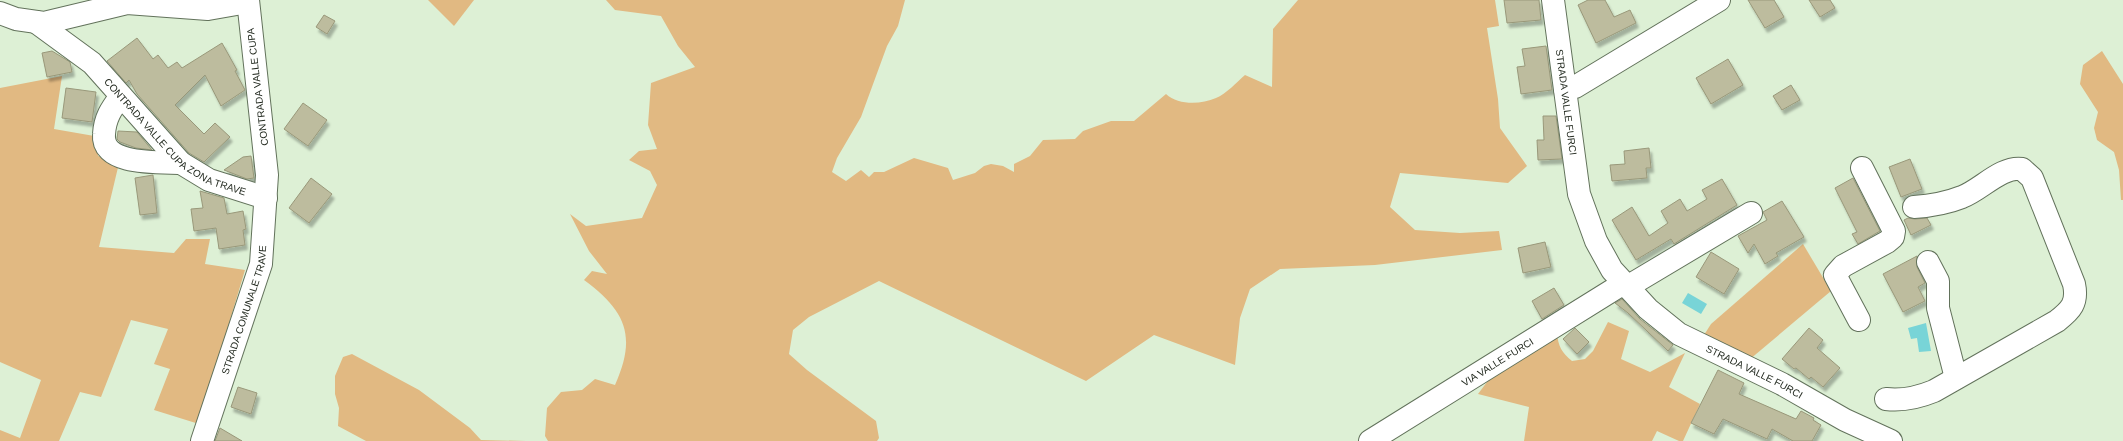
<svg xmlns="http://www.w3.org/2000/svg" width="2123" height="441" viewBox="0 0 2123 441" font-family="Helvetica,sans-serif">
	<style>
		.green { fill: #e1b982 }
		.water { fill: #78d4d7 }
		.building { fill: #bdbc9e; stroke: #99987a; filter: url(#shadow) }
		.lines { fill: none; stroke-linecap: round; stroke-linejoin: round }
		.minor-casing { stroke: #62725b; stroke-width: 24 }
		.minor { stroke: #fff; stroke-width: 22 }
		.labels { text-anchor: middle; stroke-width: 4; stroke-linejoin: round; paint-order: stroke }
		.street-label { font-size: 10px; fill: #242b21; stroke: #fff }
	</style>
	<defs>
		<filter id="shadow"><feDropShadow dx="2.5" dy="4.5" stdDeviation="1" flood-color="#0004"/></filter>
	</defs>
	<rect width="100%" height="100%" fill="#ddf0d5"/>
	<g class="green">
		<polygon points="428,0 474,0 454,26"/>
		<path d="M606,0H905L898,26L887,46L861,117L837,158L832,172L846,181L861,170L869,177L874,172H884L914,158L948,168L953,180L975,173L984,166L991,164L1003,166L1014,172V164L1030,156L1043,140L1075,139L1083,131L1111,121H1134L1166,94C1178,105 1200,105 1216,98C1226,94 1237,82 1245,75L1272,87L1273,29L1298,0H1495L1499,26L1487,28L1498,99L1500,128L1527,166L1508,183L1400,173L1390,207L1415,230L1460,233L1499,231L1502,250L1375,265L1280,269L1250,289L1240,318L1235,365L1154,335L1086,381L879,281L809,317L793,330L789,354L807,370L876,421L879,438L877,441H548L545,436L547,408L561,392L582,390L595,379L615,385C637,336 626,311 584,280L592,271L607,274L589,251L570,214L586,226L642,218L657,185L650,171L629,160L639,151L657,149L648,125L651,83L695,67L678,46L661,16L615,10Z"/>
		<polygon points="2102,51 2123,84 2123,200 2121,200 2119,170 2114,152 2097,140 2094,128 2098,112 2080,84 2083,65"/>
		<polygon points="62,76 54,129 100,137 98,156 120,159 99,247 174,253 186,239 210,239 205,264 245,270 199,424 154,410 170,369 154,364 168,329 131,320 101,397 80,392 59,441 0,441 0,430 20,438 41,380 0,362 0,88"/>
		<polygon points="1803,244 1831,291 1749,360 1704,335 1711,324"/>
		<path d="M1608,322L1629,331L1621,359L1650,372L1685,353L1669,387L1700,404L1683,441H1679L1657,431L1652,441H1524L1529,407L1478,394L1490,378L1557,333C1558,346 1562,353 1572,361L1585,359L1593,351Z"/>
		<polygon points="352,354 419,390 470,428 481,440 526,441 366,441 338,426 339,408 335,394 335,376 343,357"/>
	</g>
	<g class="water">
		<polygon points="1688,293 1707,304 1701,314 1682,303"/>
		<polygon points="1926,323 1931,351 1919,352 1917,338 1911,339 1908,328"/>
	</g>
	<g class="building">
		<polygon points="1504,0 1539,0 1541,20 1507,23"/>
		<polygon points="1588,0 1605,0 1614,17 1630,10 1636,23 1596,43 1578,5"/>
		<polygon points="1748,0 1774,0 1784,17 1765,28"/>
		<polygon points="1809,0 1830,0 1835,8 1820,17"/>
		<polygon points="324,15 335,21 327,34 316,27"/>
		<polygon points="137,38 153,59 158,55 168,68 177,62 182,68 222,43 237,70 235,71 245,90 221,106 205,75 175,105 204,134 215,123 230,137 204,162 189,153 137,94 129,80 126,83 107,61"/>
		<polygon points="1546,46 1552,90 1521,94 1517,67 1525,66 1522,49"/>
		<polygon points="52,51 70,62 72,72 47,77 42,53"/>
		<polygon points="1728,59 1743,85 1711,104 1696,78"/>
		<polygon points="1791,85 1800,100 1782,110 1773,96"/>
		<polygon points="66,88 96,92 92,122 62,118"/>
		<polygon points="303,103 327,120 308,146 284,129"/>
		<polygon points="1543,116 1556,116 1562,159 1538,160 1537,140 1544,140"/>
		<polygon points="118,131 137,132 152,150 136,148 120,142 117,139"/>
		<polygon points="1649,148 1651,168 1646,168 1647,178 1612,181 1610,165 1625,164 1624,151"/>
		<polygon points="251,156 254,178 247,179 224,170 243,157"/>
		<polygon points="1910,159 1922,189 1901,197 1889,167"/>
		<polygon points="153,175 157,213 140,215 135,178"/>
		<polygon points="311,178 332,194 309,223 289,208"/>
		<polygon points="1853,178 1880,231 1858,244 1852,234 1857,232 1835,188"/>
		<polygon points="1722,179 1737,205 1674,244 1671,239 1636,260 1612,220 1632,207 1649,236 1668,223 1661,211 1680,199 1687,211 1707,199 1702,190"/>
		<polygon points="200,191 224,198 227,214 243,211 246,229 243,230 245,245 219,249 216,228 194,231 191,209 203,208"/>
		<polygon points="1782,201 1804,237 1776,253 1778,256 1765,264 1754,244 1748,253 1738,236 1767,220 1763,212"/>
		<polygon points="1908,218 1915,219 1927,218 1931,225 1911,235 1904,220"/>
		<polygon points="1545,242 1551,267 1523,273 1518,248"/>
		<polygon points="1711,252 1739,269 1724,294 1696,277"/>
		<polygon points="1917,256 1917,267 1925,283 1918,287 1925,301 1903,312 1883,274"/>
		<polygon points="1554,288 1564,305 1542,319 1532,301"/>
		<polygon points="1622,299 1640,319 1673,345 1668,351 1628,313 1615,303"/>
		<polygon points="1575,328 1589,342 1577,354 1563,339"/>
		<polygon points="1809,328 1823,340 1817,348 1840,368 1823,387 1811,377 1809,379 1796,368 1794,369 1782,359"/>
		<polygon points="1718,370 1744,383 1739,394 1796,419 1801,411 1814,418 1813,420 1821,425 1812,441 1793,441 1772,429 1767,439 1723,419 1714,434 1691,423"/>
		<polygon points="238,387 257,393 251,414 231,407"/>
		<polygon points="220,428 242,441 215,441"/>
	</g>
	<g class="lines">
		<g class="minor-casing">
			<g id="minor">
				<path id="s1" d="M1553,0L1579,194L1596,241L1612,270L1648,309L1679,334L1782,384L1845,420L1891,441"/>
				<polyline points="0,13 16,19 44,23 127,3 208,9 248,2"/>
				<path id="s2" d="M36,22L92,63L181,163L209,180L266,198"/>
				<polyline points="1565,89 1575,87 1719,0"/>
				<path d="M121,96C111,109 105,118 104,134C101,166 159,162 181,163"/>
				<polyline points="1928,262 1938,281 1938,308 1956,378"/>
				<polyline points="1627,287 1751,213"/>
				<polyline points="1859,320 1835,275 1843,266 1887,242 1893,237 1894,231 1862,168"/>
				<path d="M1886,399C1903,401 1917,398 1934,391L2057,321C2071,310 2078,303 2074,284L2032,178L2022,169C2001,166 1981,190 1962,197C1947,203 1929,206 1914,207"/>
				<path id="s3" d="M202,441L261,264L267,175L248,0"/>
				<path id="s4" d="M1370,441L1624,283"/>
			</g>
		</g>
		<use href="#minor" class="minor"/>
	</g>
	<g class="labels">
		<g class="street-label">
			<text transform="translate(257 87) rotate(-97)" y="4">CONTRADA VALLE CUPA</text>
			<text dy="4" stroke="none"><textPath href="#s1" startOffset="103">STRADA VALLE FURCI</textPath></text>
			<text dy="4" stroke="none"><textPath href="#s2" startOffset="183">CONTRADA VALLE CUPA ZONA TRAVE</textPath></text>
			<text dy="4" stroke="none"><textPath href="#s3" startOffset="138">STRADA COMUNALE TRAVE</textPath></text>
			<text dy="4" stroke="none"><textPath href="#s4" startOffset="150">VIA VALLE FURCI</textPath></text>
			<text dy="4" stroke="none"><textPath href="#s1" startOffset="456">STRADA VALLE FURCI</textPath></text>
		</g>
	</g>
</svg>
